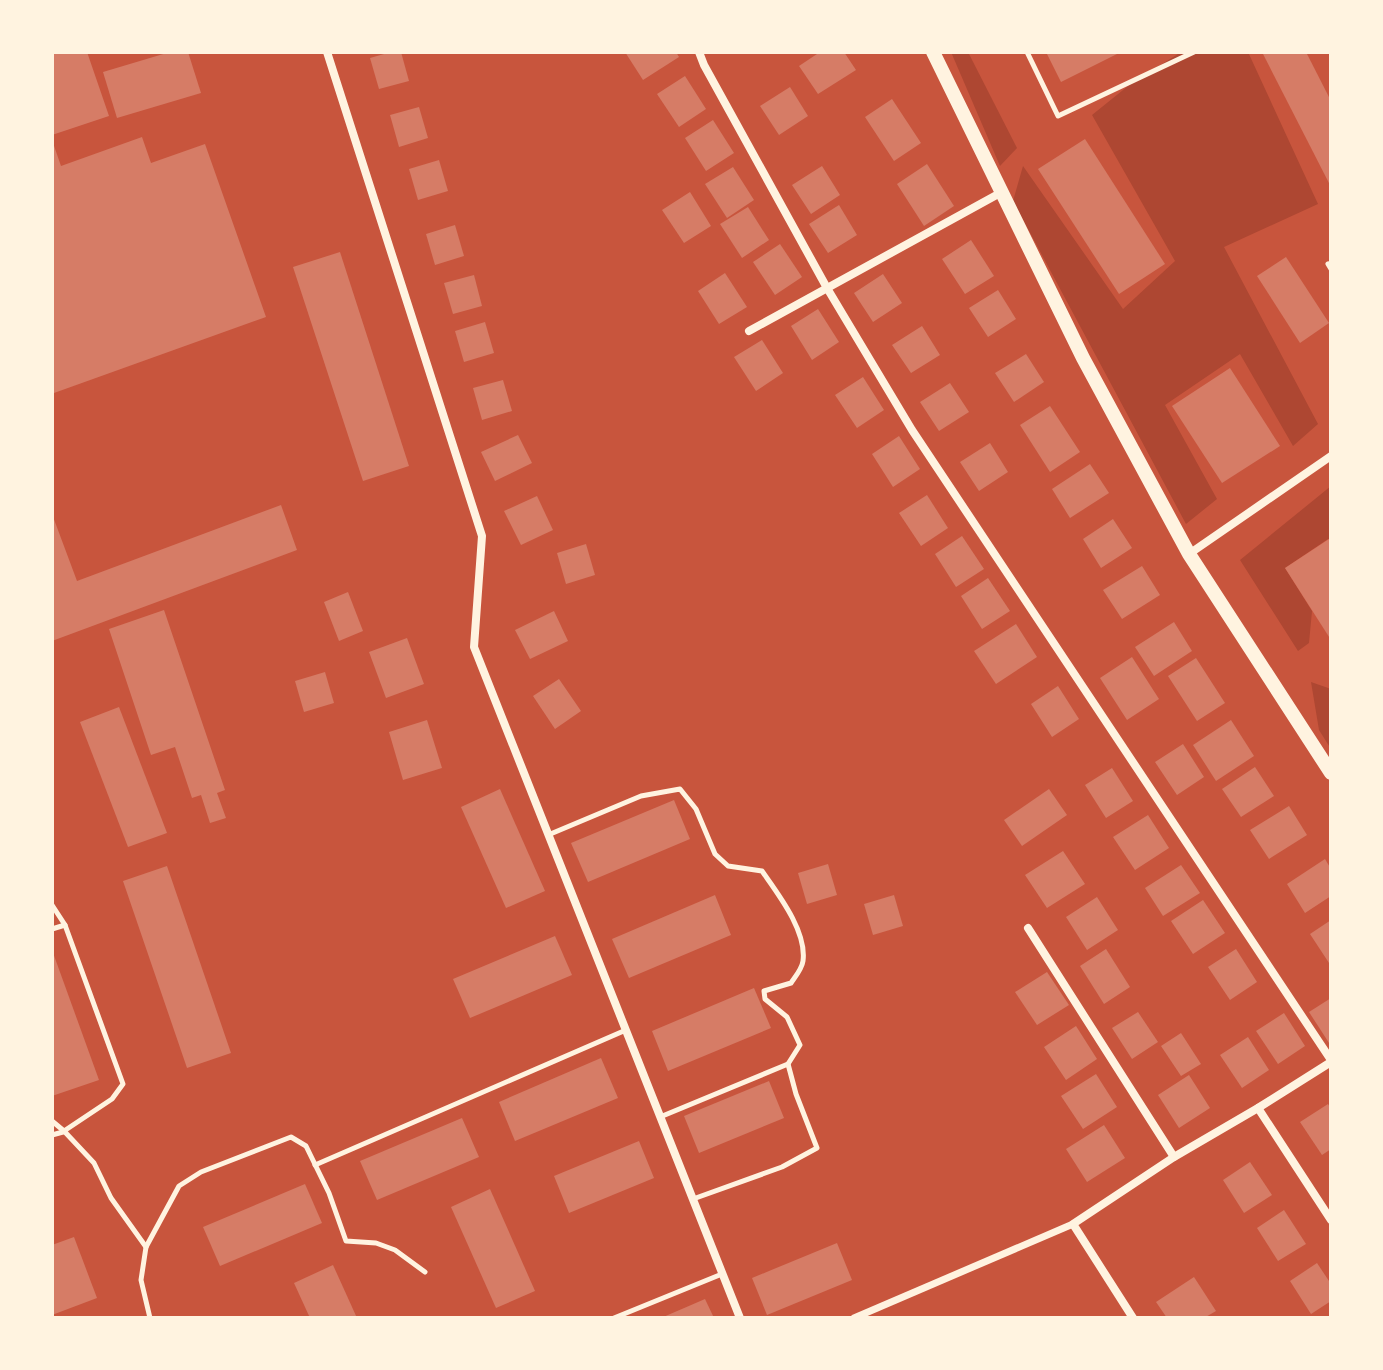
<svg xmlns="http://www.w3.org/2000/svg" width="1383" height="1370" font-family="'Roboto Serif',serif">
<rect width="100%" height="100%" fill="#c8553d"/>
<g fill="#ae4732">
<polygon points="951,52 968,52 1017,148 1000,166"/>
<polygon points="1181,52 1248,52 1318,204 1224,247 1318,424 1293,446 1240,354 1165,405 1217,499 1186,524 1013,201 1023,166 1123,309 1175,261 1092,115 1128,86"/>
<polygon points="1331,486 1331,541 1328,539 1285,568 1312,611 1309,643 1298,651 1240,560"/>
<polygon points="1311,682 1331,689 1331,749 1319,730"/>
</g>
<g fill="#d67c66">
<polygon points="52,52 87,52 109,116 52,135"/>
<polygon points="170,52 188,52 201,93 117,118 103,72"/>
<polygon points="391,52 401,52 409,81 379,89 370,58"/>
<polygon points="625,52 676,52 679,57 643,80"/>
<polygon points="820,52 844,52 856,70 818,94 799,66"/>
<polygon points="1046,52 1121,52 1061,82"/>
<polygon points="1262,52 1306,52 1331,101 1331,187"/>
<polygon points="685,76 706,109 679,127 657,94"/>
<polygon points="790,87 808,116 779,135 760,106"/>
<polygon points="892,99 921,143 894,161 865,117"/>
<polygon points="419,107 428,138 399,147 390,115"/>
<polygon points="713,120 734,153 706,171 685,138"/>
<polygon points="142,137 151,163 205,144 266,317 54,393 52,388 52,140 61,166"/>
<polygon points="1085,139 1165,264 1119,294 1038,169"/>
<polygon points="439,160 448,191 418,200 409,169"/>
<polygon points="927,164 954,206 924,226 897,184"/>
<polygon points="822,166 840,195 811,214 792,185"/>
<polygon points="733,167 754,200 727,218 705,184"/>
<polygon points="690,192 711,226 684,243 662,210"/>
<polygon points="839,205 857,235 828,253 809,224"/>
<polygon points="748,207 769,240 742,258 720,224"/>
<polygon points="455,225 464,256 435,265 426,234"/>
<polygon points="971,240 994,276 965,294 942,259"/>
<polygon points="780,244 802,277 775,295 753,262"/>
<polygon points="340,252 409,466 363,481 293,267"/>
<polygon points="1286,257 1329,323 1300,343 1257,276"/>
<polygon points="725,273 747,307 719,324 698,291"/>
<polygon points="883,274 902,303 873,322 854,293"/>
<polygon points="474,275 482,306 453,314 444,283"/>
<polygon points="998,290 1016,319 988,337 969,308"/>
<polygon points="818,309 839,342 812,360 791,326"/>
<polygon points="485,322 494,353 464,362 455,331"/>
<polygon points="922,326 940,355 911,373 892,345"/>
<polygon points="762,340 783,373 756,391 734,357"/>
<polygon points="1026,354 1044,382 1014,402 995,373"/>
<polygon points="1230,368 1280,446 1222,483 1172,406"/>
<polygon points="863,377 884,410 857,428 835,395"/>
<polygon points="503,380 512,411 482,420 473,388"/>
<polygon points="950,383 969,412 939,431 920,402"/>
<polygon points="1050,406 1080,452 1050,472 1020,425"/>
<polygon points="518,435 532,463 495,481 481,452"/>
<polygon points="899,436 920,469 893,487 872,454"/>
<polygon points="990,443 1008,472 979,491 960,462"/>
<polygon points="1090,464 1109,493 1070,518 1052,489"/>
<polygon points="927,495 948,528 921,546 899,513"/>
<polygon points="537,496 553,530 521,545 504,511"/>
<polygon points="281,505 297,550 52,641 52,514 77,581"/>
<polygon points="1113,519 1132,548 1101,568 1083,539"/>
<polygon points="962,536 984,569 956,587 935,554"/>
<polygon points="1329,539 1331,543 1331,640 1285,568"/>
<polygon points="586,544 595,575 566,584 557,553"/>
<polygon points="1142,566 1160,595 1122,619 1103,590"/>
<polygon points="988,578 1010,611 982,629 961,596"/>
<polygon points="348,592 363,631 339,641 324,602"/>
<polygon points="164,610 225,790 217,793 226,818 210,823 201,795 192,798 175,747 151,755 109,629"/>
<polygon points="554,611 568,641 530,659 515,630"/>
<polygon points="1174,622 1192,651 1154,676 1135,647"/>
<polygon points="1016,624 1037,657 996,684 974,651"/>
<polygon points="407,638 424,684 386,698 369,652"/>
<polygon points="1132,657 1159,699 1127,720 1100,678"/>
<polygon points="1196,658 1225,703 1197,721 1168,676"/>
<polygon points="325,672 334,703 304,712 295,681"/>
<polygon points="559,679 581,711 555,729 533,696"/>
<polygon points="1058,686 1079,719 1052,737 1031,704"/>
<polygon points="119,707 167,833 128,847 80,722"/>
<polygon points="427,720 442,768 403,780 389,732"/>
<polygon points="1231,720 1254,756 1216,781 1193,745"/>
<polygon points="1183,744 1204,777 1177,795 1155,762"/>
<polygon points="1255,767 1274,796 1241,817 1222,789"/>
<polygon points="1112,768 1133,801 1106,818 1085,785"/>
<polygon points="500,789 545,891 506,908 461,807"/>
<polygon points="1049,789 1067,815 1022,846 1004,820"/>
<polygon points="674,800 690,839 588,882 571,843"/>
<polygon points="1289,806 1307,835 1269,859 1250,830"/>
<polygon points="1148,815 1169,848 1135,870 1113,837"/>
<polygon points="1063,851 1085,884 1047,908 1025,875"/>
<polygon points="1325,859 1331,869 1331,896 1305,913 1287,884"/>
<polygon points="828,864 837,895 807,904 798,873"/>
<polygon points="1181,865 1200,893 1163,916 1145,888"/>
<polygon points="167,866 231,1053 187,1068 123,881"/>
<polygon points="715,895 731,935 629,978 612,939"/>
<polygon points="894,895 903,926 873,935 864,904"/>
<polygon points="1097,897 1118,930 1087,950 1066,917"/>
<polygon points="1203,900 1225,933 1193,954 1171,921"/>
<polygon points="1331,920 1331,961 1329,963 1310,934"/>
<polygon points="555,936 572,975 470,1018 453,979"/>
<polygon points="1106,949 1130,987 1104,1004 1080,966"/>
<polygon points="1236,949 1257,982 1230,1000 1208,967"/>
<polygon points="52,950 99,1080 52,1096"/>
<polygon points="1047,972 1069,1005 1037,1025 1015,992"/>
<polygon points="754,988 771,1028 668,1071 652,1031"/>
<polygon points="1331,998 1331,1046 1309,1012"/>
<polygon points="1138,1012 1158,1042 1132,1059 1112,1028"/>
<polygon points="1284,1013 1305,1046 1278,1064 1256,1031"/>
<polygon points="1076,1026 1097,1059 1066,1080 1044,1047"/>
<polygon points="1181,1033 1201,1064 1181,1076 1161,1046"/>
<polygon points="1248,1037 1269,1070 1242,1088 1220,1055"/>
<polygon points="601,1058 618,1098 515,1141 499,1102"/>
<polygon points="1096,1074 1117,1107 1083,1129 1061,1096"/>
<polygon points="1189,1075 1210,1108 1179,1128 1158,1095"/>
<polygon points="769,1081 784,1118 699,1153 684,1116"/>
<polygon points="1328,1104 1331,1109 1331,1149 1322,1155 1300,1122"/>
<polygon points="462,1118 479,1157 377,1200 360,1161"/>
<polygon points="1104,1125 1125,1158 1087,1182 1066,1149"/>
<polygon points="639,1141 654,1178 569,1213 554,1176"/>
<polygon points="1250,1162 1272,1195 1244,1213 1223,1180"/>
<polygon points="305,1184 322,1223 220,1266 203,1227"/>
<polygon points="490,1189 535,1291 496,1308 451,1207"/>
<polygon points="1284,1210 1306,1244 1278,1261 1257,1228"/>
<polygon points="74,1237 97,1298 52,1315 52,1245"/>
<polygon points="837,1243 852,1280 767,1315 752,1278"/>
<polygon points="1317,1263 1331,1284 1331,1301 1311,1314 1290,1281"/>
<polygon points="333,1265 357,1318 310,1318 294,1283"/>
<polygon points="1194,1277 1216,1311 1204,1318 1167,1318 1156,1302"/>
<polygon points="705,1299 714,1318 661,1318"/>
</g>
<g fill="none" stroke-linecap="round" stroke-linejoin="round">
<g stroke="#fff3e0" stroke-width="5">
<polyline points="1027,52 1058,116 1194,52"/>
<polyline points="1328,264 1331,269"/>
<path d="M548 835 641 796 680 789 696 809 715 854 728 866 762 871C778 894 807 931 803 961 802 969 795 977 791 983L764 991 765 999 787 1017 800 1045 788 1064"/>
<polyline points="52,905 65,925 123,1084 112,1099 64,1131 94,1163 111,1198 146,1247"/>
<polyline points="52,929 65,925"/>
<polyline points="660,1117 788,1064 796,1094 817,1148 782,1167 693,1199"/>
<polyline points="52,1121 64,1131"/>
<polyline points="52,1135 63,1132"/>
<polyline points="315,1165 626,1030"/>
<polyline points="150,1318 141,1280 146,1247 179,1186 201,1172 291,1137 306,1146 329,1193 346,1241 376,1243 395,1250 425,1272"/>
<polyline points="614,1318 722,1274"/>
</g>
<polyline stroke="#fff3e0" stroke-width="7" points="854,1318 1073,1224"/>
<g stroke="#fff3e0" stroke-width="8">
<polyline points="327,52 482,536 474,647 740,1318"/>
<polyline points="699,52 704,65 827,288 912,430 1331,1060"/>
<polyline points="749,331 1002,192"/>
<polyline points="1189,554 1331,456"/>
<polyline points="1028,928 1174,1157"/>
<polyline points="1258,1108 1331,1220"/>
<polyline points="1133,1318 1073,1224 1174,1157 1258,1108 1331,1062"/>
</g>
<polyline stroke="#fff3e0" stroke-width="14" points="933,52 1083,358 1189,554 1331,773"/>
</g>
<rect width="1383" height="1370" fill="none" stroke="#fff3e0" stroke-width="108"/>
</svg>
